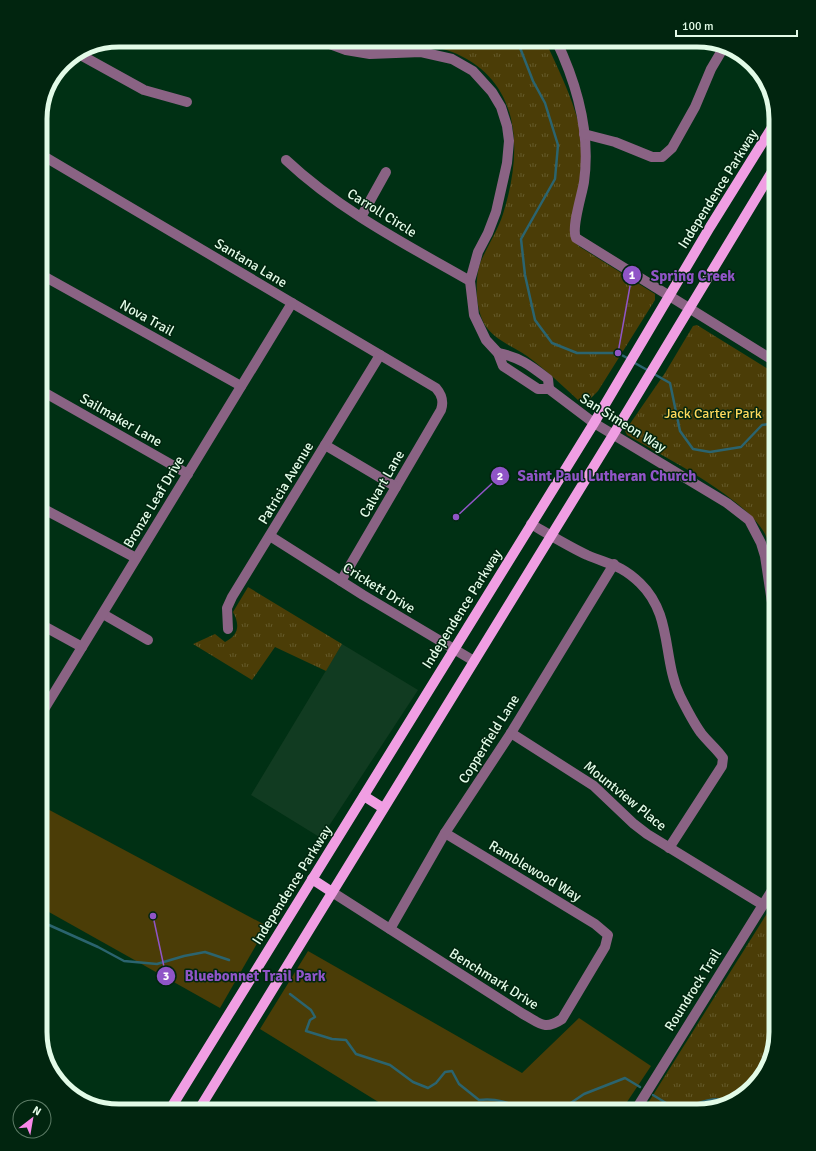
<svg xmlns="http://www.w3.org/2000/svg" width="816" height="1151" font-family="Signika,sans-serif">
<defs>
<pattern id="park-tufts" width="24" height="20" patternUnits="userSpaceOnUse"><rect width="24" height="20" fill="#4b3d07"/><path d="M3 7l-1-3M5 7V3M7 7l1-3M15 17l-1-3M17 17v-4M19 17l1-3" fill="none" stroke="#655a2b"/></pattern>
</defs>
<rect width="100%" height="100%" fill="#003014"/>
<polygon fill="#113b21" points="342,644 418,690 321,838 251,795"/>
<g fill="#4b3d07">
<polygon points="40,805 267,926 220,1008 40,907"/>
<polygon points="308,951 522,1073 579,1018 651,1066 621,1111 393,1111 260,1029"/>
</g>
<g fill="url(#park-tufts)">
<path d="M346 40H545C557 67 572 96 579 125 582 141 582 161 580 177 577 201 569 215 572 240L580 247 655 294V300L598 391 587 402 579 401C562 385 546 370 527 356 514 347 497 341 487 328 475 312 474 279 481 261 488 245 498 230 503 214 522 154 523 84 457 54 430 42 402 49 373 48 365 48 355 44 347 42Z"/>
<path d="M697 325 776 374V581C774 565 772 548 765 534 746 498 664 457 627 435L625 431 665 373 693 326Z"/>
<path d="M248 587 342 644 326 671 275 647 252 680 193 644 215 634 225 642C239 635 240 625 233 612Z"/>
<polygon points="776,899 776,1032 766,1071 737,1100 697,1111 643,1111"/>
</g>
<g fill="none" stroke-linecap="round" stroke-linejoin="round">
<g stroke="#2b646f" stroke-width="2.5">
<polyline points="517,40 533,81 545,103 558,145 555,179 521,239 525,275 535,320 552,343 577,353 618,353 629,359"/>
<polyline points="633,362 649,371"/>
<polyline points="654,374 670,383 680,431 693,449 710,452 741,447 762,425 776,423"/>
<polyline points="40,921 98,947 124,961 157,964 184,956 205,952 229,960"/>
<path d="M290 994 311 1010 315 1017 310 1020 306 1031 332 1039 346 1040 356 1054 390 1065 413 1082 428 1088 436 1083 445 1072 452 1071 459 1084 479 1100C496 1098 509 1102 524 1111"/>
<polyline points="653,1095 679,1111"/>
<polyline points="559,1111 584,1094 625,1078 640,1087"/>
<path d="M686 1111C697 1101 717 1096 731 1102"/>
</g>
<g stroke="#8a6384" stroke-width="10">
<polyline points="319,40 346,50 370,54 421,52 452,59 473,71 492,92 501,107 507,126 509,141 507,163 496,212 488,233 478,252 470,281 474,315 486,340 498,353 503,366 538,389 549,389 594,423 727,503 749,520 761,543 765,556 776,629"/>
<path d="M556 40C577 84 591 132 584 182 582 195 571 228 576 238L776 362"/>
<polyline points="77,53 144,90 187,102"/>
<polyline points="584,134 615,142 652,157 662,157 672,148 695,107 711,69 724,47"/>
<path d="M40 154 436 388C442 395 444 401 441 410L341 581"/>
<path d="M286 160C339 210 407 245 470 281"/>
<polyline points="361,217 386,172"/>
<polyline points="40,274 241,386"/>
<path d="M498 353C520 357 531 366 548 379L549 389"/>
<polyline points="40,390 188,474"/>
<polyline points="325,445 396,487"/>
<polyline points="40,507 136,558"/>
<path d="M531 524C550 535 568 546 587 555 610 565 620 564 640 583 673 615 662 658 680 696 686 708 693 722 701 733 708 742 717 749 723 758L722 766 669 848"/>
<polyline points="270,536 363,595 474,661"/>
<polyline points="103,614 148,640"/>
<polyline points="40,624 82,647"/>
<polyline points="228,629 227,608 232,597 380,355"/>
<polyline points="40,716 292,303"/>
<polyline points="511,733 594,786 634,824 647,834 763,905"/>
<path d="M332 892 523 1014C540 1023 544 1031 562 1019L605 947 608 935 595 924 445 833"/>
<polyline points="390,929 445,833 511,733 614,564"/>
<polyline points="635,1111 776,884"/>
</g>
<g stroke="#f09ee3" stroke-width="10">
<polyline points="364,796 383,808"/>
<polyline points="312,879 332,892"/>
<polyline points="169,1111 594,423 710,227 776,121"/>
<polyline points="198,1111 613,435 776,165"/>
</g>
</g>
<g text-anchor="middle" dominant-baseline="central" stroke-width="3" stroke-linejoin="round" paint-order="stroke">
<g font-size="14" fill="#e2fbe7" stroke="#01250f">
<text transform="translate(718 189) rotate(-58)">Independence Parkway</text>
<text transform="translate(382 213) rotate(32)">Carroll Circle</text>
<text transform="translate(251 263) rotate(31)">Santana Lane</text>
<text transform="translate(147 318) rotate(29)">Nova Trail</text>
<text transform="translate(121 420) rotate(30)">Sailmaker Lane</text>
<text transform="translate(623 423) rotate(32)">San Simeon Way</text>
<text transform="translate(286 483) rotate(-59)">Patricia Avenue</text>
<text transform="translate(382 484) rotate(-60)">Calvart Lane</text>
<text transform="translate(154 502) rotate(-59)">Bronze Leaf Drive</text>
<text transform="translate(379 588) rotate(32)">Crickett Drive</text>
<text transform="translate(462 609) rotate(-58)">Independence Parkway</text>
<text transform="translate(489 739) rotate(-58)">Copperfield Lane</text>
<text transform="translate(625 796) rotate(39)">Mountview Place</text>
<text transform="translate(535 871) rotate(31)">Ramblewood Way</text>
<text transform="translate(292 885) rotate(-58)">Independence Parkway</text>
<text transform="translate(494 979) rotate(32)">Benchmark Drive</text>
<text transform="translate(693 990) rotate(-58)">Roundrock Trail</text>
</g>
<g font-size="14" fill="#fed95c" stroke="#01250f">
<text x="713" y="413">Jack Carter Park</text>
</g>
</g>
<path d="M0 0H816V1151H0ZM119 47H697A72 72 0 0 1 769 119V1032A72 72 0 0 1 697 1104H119A72 72 0 0 1 47 1032V119A72 72 0 0 1 119 47Z" fill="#01250f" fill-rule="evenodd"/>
<path fill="none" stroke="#e2fbe7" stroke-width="5" d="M119 47H697A72 72 0 0 1 769 119V1032A72 72 0 0 1 697 1104H119A72 72 0 0 1 47 1032V119A72 72 0 0 1 119 47Z"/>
<path fill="none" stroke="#9055c7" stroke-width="1.5" d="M618 353L632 275M456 517L500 476M153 916L166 976"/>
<g fill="#9055c7" stroke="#01250f" stroke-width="1.5">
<circle cx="618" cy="353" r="4"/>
<circle cx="456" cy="517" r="4"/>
<circle cx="153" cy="916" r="4"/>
<circle cx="632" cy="275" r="10"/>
<circle cx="500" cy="476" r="10"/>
<circle cx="166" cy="976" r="10"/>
</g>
<g font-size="12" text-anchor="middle" font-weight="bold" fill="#fff">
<text x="632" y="279">1</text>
<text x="500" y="480">2</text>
<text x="166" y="980">3</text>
</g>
<g font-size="15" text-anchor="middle" font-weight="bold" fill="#9055c7" stroke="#01250f" stroke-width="3" stroke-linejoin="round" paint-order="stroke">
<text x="693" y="281">Spring Creek</text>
<text x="607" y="481">Saint Paul Lutheran Church</text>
<text x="255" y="981">Bluebonnet Trail Park</text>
</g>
<g transform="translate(32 1119) rotate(31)"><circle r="19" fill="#01250f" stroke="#5b7b65"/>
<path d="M0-3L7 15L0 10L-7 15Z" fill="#f988e9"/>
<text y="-6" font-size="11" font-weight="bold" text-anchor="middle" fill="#e2fbe7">N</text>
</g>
<path d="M676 30v6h121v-6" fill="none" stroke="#e2fbe7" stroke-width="2"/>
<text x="682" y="30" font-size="12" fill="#e2fbe7" stroke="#01250f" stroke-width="3" paint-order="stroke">100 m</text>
</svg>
